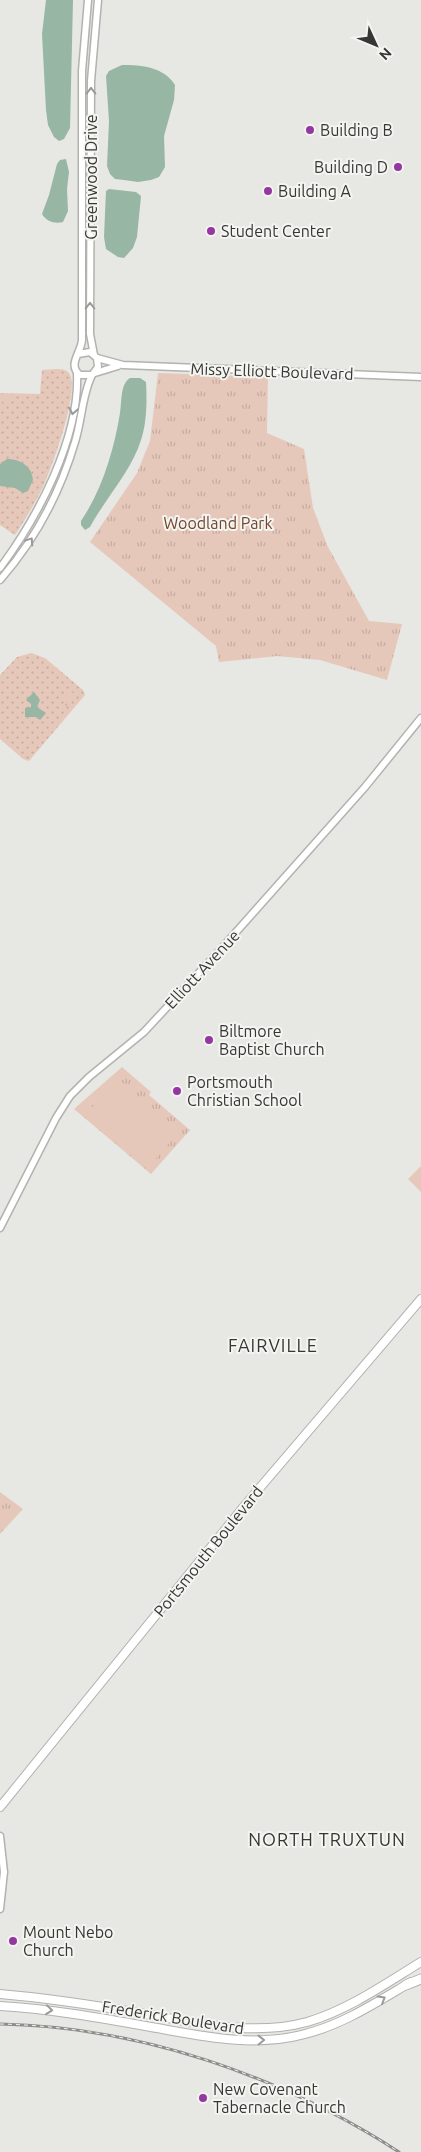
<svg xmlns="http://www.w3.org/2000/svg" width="421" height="2152" font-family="Ubuntu,sans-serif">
<defs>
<pattern id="grass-dots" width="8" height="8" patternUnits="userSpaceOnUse" patternTransform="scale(1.25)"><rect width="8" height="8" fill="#e6c8ba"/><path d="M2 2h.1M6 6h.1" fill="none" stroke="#c6aca0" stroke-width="1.8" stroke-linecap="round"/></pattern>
<pattern id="forest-firs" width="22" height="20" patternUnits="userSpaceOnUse" patternTransform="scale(1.25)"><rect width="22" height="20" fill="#e6c8ba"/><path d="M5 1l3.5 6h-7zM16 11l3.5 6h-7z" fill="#c6aca0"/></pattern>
<pattern id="park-tufts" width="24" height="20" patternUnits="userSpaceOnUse" patternTransform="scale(1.25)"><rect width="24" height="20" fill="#e6c8ba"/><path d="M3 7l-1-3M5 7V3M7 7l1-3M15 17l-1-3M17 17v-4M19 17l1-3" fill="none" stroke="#c6aca0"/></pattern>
</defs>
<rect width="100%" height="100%" fill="#e7e7e4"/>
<g fill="url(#grass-dots)">
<path d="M42 370C49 370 62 367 68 372 83 385 50 472 42 489 34 505 25 520 15 535L0 525V393L40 394Z"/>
<polygon points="31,653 45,658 83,690 85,695 29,761 23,759 0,739 0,675 17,657"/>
</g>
<polygon fill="url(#forest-firs)" points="0,395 15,395 16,398 0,403"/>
<g fill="url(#park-tufts)">
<polygon points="158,373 268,377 267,433 304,449 313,508 328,547 369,621 402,624 387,680 320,660 277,656 219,662 216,646 90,542 137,473 150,441"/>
<polygon points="65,689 73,693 74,698 70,705 65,706"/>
<polygon points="122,1067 151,1092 149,1095 190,1130 151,1174 74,1109"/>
<polygon points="421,1166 421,1192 408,1179"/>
<polygon points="0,1492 23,1509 0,1534"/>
</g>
<polygon fill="#e6c8ba" points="117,1078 179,1131 151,1164 89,1111"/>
<g fill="#97b6a4">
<polygon points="46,0 73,0 70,128 64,139 59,141 54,137 48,125 46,110 42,34"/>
<path d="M122 65C142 65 164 67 175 85L174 100 164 136 165 167 159 177 151 180 138 182 124 180 115 179 110 174 107 166 109 121 106 76 109 71Z"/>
<path d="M66 159 69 172 67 189 68 211 63 222C55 224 47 222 42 214L49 195 57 164 60 160Z"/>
<polygon points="109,189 136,192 141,196 137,237 133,248 124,258 118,257 106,249 104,237 106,191"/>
<path d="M130 378H140L146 382C147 400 147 422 141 440 132 470 105 499 90 527L85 530 81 525V521C102 490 114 450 120 413 122 402 120 384 130 378Z"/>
<path d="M7 459C20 459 32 466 33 480L28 491 23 493 15 488 0 486V464Z"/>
<polygon points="34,692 40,700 37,707 46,713 40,720 37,717 25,717 25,708 31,707 31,704 26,700"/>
</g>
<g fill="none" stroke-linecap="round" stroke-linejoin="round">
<g stroke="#b2b2af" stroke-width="9">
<g id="tertiary">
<path d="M78 354 90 352 97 358 98 367 92 375H80C67 365 81 353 82 340V71L88 0"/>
<polyline points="94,355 90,334 91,81 98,0"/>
<polyline points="97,358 123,365 421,377"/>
<polyline points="95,373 118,366"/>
<path d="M0 568C38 517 80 438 77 373"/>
<path d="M0 580C35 540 60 493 75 442 82 420 82 395 92 375"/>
<polyline points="0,1228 56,1118 70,1096 89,1077 144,1032 221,949 365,787 421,718"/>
<polyline points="0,1836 4,1872 0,1909"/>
</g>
</g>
<g stroke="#b2b2af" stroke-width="10">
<g id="primary">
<polyline points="0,1807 246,1504 421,1299"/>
<path d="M0 1994C47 1998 93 2005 139 2013 195 2022 251 2037 307 2022 348 2010 385 1984 421 1962"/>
<path d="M0 2006C51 2009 101 2018 151 2027 202 2036 254 2048 305 2034 344 2024 377 2002 411 1982"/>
</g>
</g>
<g stroke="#b2b2af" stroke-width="11">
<polyline id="motorway" points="406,1985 421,1979"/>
</g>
<use href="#tertiary" stroke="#fff" stroke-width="6"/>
<use href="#primary" stroke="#fff" stroke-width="8"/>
<use href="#motorway" stroke="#fff" stroke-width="9"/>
<g stroke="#8d8d8b" stroke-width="3">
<path id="rail" d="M0 2024C141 2027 281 2076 399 2152"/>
</g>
<use href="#rail" stroke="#f4f4f1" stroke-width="1" stroke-dasharray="4" stroke-linecap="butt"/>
</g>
<defs><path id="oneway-chevron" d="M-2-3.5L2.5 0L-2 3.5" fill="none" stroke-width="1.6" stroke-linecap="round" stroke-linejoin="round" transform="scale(1.25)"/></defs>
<g stroke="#9a9a9a">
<use href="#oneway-chevron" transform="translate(91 91) rotate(-90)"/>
<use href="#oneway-chevron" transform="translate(90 306) rotate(-90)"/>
<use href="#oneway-chevron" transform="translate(73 411) rotate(101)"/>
<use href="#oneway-chevron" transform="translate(30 541) rotate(-56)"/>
<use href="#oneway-chevron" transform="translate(382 1999) rotate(-31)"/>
<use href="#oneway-chevron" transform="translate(49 2010) rotate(6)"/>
<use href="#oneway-chevron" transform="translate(261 2040) rotate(-1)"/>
</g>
<g fill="#9437a0" stroke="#f4f4f1" stroke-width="2">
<circle cx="310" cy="130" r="5"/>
<circle cx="398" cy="167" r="5"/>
<circle cx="268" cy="191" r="5"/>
<circle cx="211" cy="231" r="5"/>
<circle cx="209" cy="1040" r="5"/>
<circle cx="177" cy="1091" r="5"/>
<circle cx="13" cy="1941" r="5"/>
<circle cx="203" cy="2098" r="5"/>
</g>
<g text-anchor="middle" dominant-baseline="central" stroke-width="4" stroke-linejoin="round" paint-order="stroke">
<g font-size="16" fill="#363634" stroke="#f4f4f1" text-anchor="start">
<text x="320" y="130">Building B</text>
<text x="388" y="167" text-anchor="end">Building D</text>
<text x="278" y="191">Building A</text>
<text x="221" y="231">Student Center</text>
<text x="219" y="1031">Biltmore<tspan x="219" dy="18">Baptist Church</tspan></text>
<text x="187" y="1082">Portsmouth<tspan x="187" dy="18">Christian School</tspan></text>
<text x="23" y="1932">Mount Nebo<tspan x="23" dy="18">Church</tspan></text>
<text x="213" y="2089">New Covenant<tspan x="213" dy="18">Tabernacle Church</tspan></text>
</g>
<g font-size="16" fill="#363634" stroke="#f4f4f1">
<text transform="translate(91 177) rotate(-90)">Greenwood Drive</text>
<text transform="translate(272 371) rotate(2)">Missy Elliott Boulevard</text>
<text transform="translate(202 969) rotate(-47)">Elliott Avenue</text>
<text transform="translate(208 1551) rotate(-51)">Portsmouth Boulevard</text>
<text transform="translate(173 2017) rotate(9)">Frederick Boulevard</text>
</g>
<g font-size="16" fill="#73452e" stroke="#f4f4f1">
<text x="218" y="523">Woodland Park</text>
</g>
<g font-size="18" letter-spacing="1" fill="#363634" stroke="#f4f4f1">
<text x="273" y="1345">FAIRVILLE</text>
<text x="327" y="1839">NORTH TRUXTUN</text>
</g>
</g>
<g transform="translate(376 45) rotate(134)" stroke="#f4f4f1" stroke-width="4" paint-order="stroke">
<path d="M0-4L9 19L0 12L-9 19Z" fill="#363634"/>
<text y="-8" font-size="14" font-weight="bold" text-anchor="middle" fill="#363634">N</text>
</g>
</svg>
